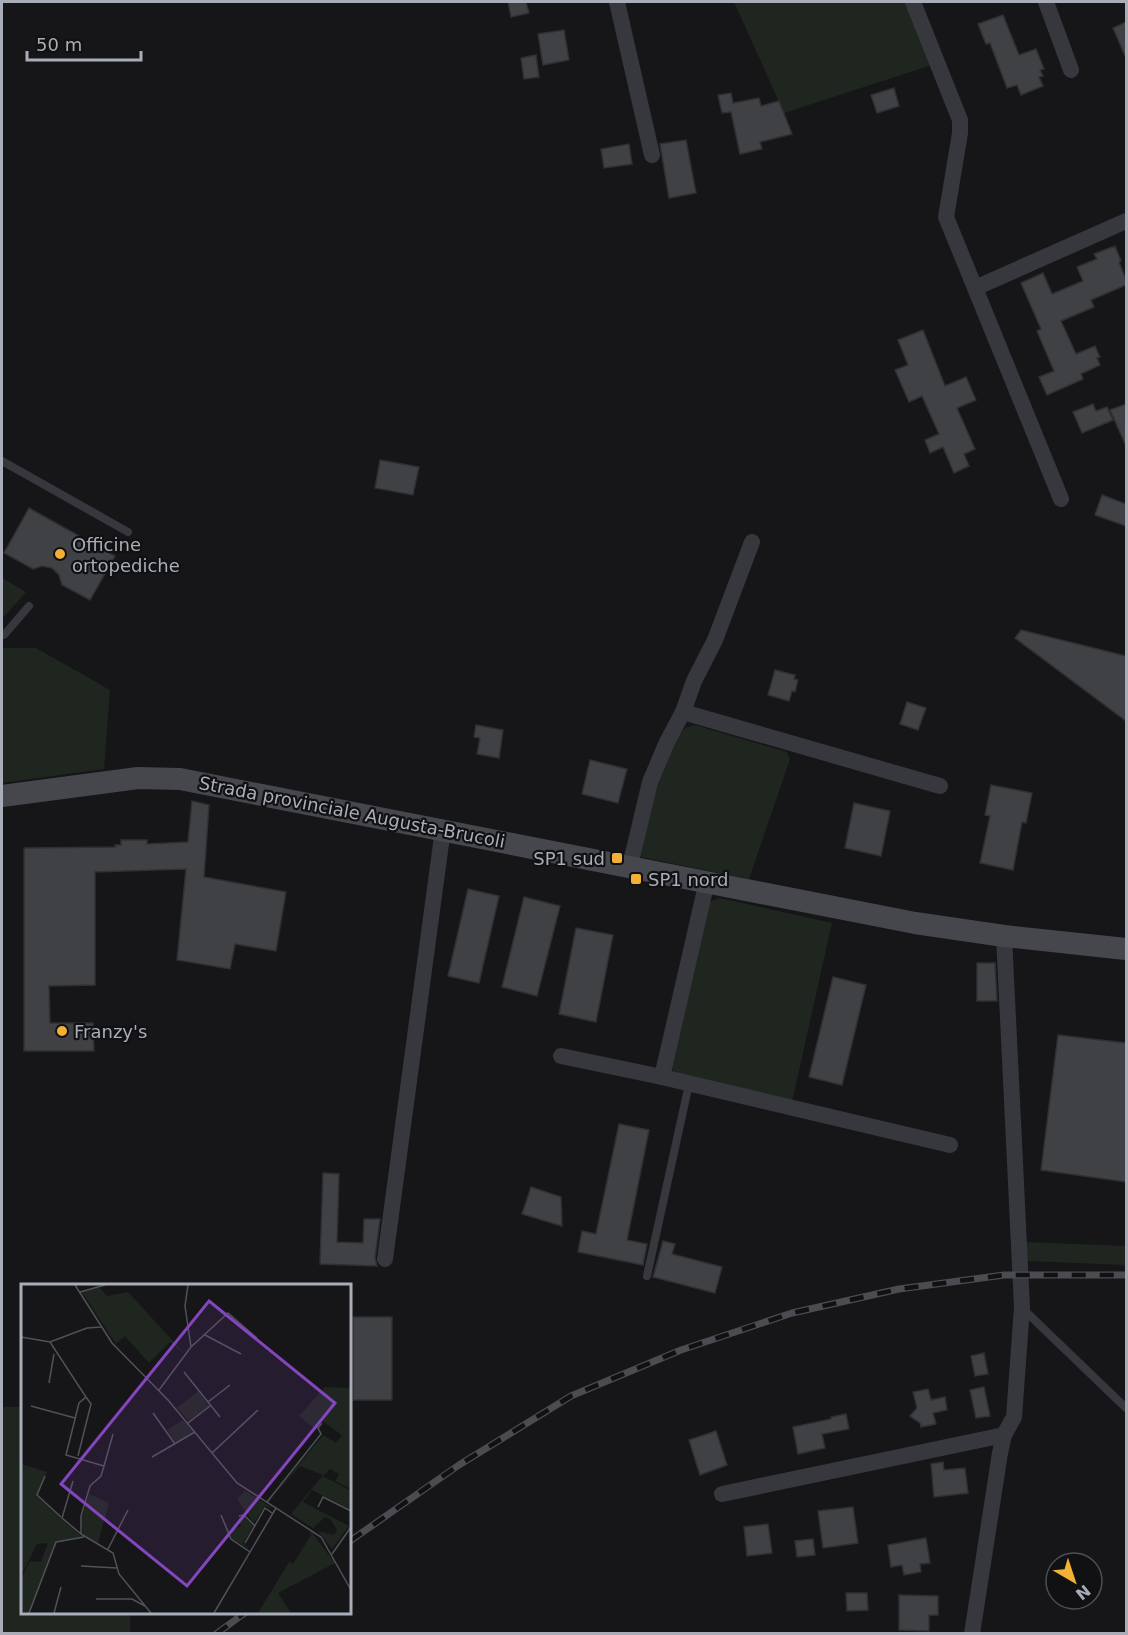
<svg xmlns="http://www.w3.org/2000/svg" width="1128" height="1635" font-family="'DejaVu Sans',sans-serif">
<rect width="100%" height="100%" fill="#161618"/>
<g fill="#1e261f">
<polygon points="734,2 907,2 932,65 784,113"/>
<polygon points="2,578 26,592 2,619"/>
<polygon points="2,648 36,648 110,690 104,769 2,783"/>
<polygon points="695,725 787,752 790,759 749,879 641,857 652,795 676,739 685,728"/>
<polygon points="720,898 832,923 792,1102 678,1076 670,1067 708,902"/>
<polygon points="1024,1242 1126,1246 1126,1265 1027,1261"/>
<polygon points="2,1407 22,1407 22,1612 130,1613 130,1633 2,1633"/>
</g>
<g fill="#404145" stroke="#303034" stroke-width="1.5">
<polygon points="508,2 526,2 529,13 511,17"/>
<polygon points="1003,15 1019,55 1036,49 1044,69 1040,70 1043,76 1039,77 1043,86 1021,95 1017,85 1007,88 990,43 986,44 978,24"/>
<polygon points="1126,22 1126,58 1113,28"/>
<polygon points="564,30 569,60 543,65 538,34"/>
<polygon points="536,55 539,77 524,79 521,58"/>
<polygon points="894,88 899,106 877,113 871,95"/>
<polygon points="731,93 733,103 759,98 761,106 779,101 792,134 760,142 762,149 740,154 731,112 722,113 718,95"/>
<polygon points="686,140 696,193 669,198 660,144"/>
<polygon points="629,144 632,164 604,168 601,149"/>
<polygon points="1115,246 1121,261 1119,262 1126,280 1126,285 1091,300 1094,307 1061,321 1076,354 1095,346 1100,357 1097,358 1100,365 1081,374 1083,379 1047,395 1039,377 1054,371 1037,331 1041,329 1021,283 1043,273 1052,294 1083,281 1077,267 1097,259 1094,254"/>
<polygon points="923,330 945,386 966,377 976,400 957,408 975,449 964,454 969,466 954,473 943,447 930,453 925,440 939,434 922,396 909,402 895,370 908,365 898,340"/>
<polygon points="1093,404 1096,411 1107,407 1113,420 1082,433 1073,412"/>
<polygon points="1126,404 1126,446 1110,410"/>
<polygon points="380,460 419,467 413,495 375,488"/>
<polygon points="1102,495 1126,504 1126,526 1095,515"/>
<polygon points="29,508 115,556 90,600 62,585 59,575 52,568 42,566 33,569 4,553"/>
<polygon points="1021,630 1126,656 1126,721 1015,638"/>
<polygon points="775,670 795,675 794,679 798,680 795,692 792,691 789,701 768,695"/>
<polygon points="907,702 926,708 918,730 900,724"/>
<polygon points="476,725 503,730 499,758 477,754 480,738 474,737"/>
<polygon points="590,760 627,769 618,803 582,794"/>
<polygon points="991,785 1032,793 1026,823 1022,822 1013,870 980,863 990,816 985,815"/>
<polygon points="192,801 209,805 204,877 286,892 276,951 235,944 230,969 177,960 186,869 95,872 95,985 49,986 50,1023 93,1023 94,1051 24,1051 24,848 115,847 115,845 121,845 121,840 147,840 147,844 188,842"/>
<polygon points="854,803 890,811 881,856 845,848"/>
<polygon points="468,889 499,896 479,983 448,976"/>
<polygon points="524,897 560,906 537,996 502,987"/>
<polygon points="576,928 613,935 596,1022 559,1014"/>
<polygon points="977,963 995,963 997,1001 977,1001"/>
<polygon points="833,977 866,985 842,1085 809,1077"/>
<polygon points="1058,1035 1126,1043 1126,1182 1041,1170"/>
<polygon points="619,1124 649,1130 627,1240 647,1244 643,1265 578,1252 582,1231 596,1234"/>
<polygon points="323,1173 339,1174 337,1242 363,1243 364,1219 380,1219 375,1258 377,1266 320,1264"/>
<polygon points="531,1187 561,1197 562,1226 522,1214"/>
<polygon points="663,1241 675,1244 672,1254 722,1267 715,1293 653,1277"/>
<rect x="353" y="1317" width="39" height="83"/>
<polygon points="984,1353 988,1374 975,1376 971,1356"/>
<polygon points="984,1387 990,1416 976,1418 970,1390"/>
<polygon points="928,1389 931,1400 945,1397 947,1410 933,1413 936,1424 921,1427 920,1423 910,1416 917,1408 913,1392"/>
<polygon points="846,1414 849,1429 822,1434 825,1448 798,1454 793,1427 831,1419 831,1417"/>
<polygon points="716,1431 727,1465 700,1475 689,1440"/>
<polygon points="943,1462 944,1470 965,1468 968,1493 934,1497 931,1464"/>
<polygon points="853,1507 858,1543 823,1548 818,1511"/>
<polygon points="768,1524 772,1553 747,1556 744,1527"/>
<polygon points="926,1538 930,1563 920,1564 921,1572 904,1575 902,1565 891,1567 888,1545"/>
<polygon points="813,1539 815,1555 797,1557 795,1541"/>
<polygon points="846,1593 867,1593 868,1610 847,1611"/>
<polygon points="899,1595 938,1596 938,1615 929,1615 929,1631 899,1630"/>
</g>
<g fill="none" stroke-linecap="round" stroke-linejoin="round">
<g stroke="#37383d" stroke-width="8">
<polyline points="2,461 128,532"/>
<polyline points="2,635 4,635 29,606"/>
<polyline points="647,1276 689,1084"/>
<polyline points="1022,1308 1126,1408"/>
</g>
<g stroke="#37383d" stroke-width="16">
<polyline points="617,2 652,155"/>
<polyline points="913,2 960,120 960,133 946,217 975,288 1126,221"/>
<polyline points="1046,2 1071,70"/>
<polyline points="975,288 1061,499"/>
<polyline points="683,712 940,786"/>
<polyline points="630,866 650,782 667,742 683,712 694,681 715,640 752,542"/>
<polyline points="561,1056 662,1077 950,1145"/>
<polyline points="662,1077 707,881"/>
<polyline points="385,1259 443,829"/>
<polyline points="722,1494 1004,1435"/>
<polyline points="972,1634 1000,1453 1004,1435 1014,1417 1022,1307 1004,936"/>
</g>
<polyline stroke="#45474d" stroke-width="22" points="2,796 138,778 180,779 915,923 1004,936 1126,949"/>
<g stroke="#4a4c52" stroke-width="7">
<g id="rail">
<polyline points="350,1541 459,1465 571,1396 681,1350 792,1313 899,1289 1004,1275 1126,1275"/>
<polyline points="216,1634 246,1612"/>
</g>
</g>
<use href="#rail" stroke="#111113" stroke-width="4.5" stroke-dasharray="14" stroke-linecap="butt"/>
</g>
<g fill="#f2b134" stroke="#111113" stroke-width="2">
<circle cx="60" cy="554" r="6"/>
<rect x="611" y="852" width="12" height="12" rx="3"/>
<rect x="630" y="873" width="12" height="12" rx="3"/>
<circle cx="62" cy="1031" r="6"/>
</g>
<g text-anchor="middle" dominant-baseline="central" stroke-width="4.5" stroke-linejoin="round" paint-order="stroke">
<g font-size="18" fill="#a8adb8" stroke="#111113" text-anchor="start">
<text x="72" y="544">Officine<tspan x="72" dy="21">ortopediche</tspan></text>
<text x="605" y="858" text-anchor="end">SP1 sud</text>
<text x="648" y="879">SP1 nord</text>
<text x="74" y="1031">Franzy's</text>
</g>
<g font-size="18" fill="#a8adb8" stroke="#111113">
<text transform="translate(352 812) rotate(11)">Strada provinciale Augusta-Brucoli</text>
</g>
</g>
<g transform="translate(21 1284)">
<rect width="330" height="330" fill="#161618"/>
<path d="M78 3 86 12 107 8 164 70 149 58 128 79 104 52 95 60 61 8ZM304 103 330 104V205L314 197 318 190 309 185 302 192 330 207V226L291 206 282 218 328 242 311 265 297 247 313 251 316 246 310 236 304 233 292 244 270 230 302 191 279 182 248 217 302 151 315 159 321 151 301 137 294 145 278 132ZM177 107 188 122 168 137 156 124ZM162 136 172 148 155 159 146 146ZM0 180 26 188 15 212 61 253 35 257 8 329H0V295L9 277 20 278 27 259 16 260 0 292ZM224 207 252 224 244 222 233 239 216 215ZM68 210 88 219 77 259 62 251 60 237ZM223 233 232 242 222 259 228 265 211 255 208 247 220 242 217 234ZM288 245 314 279 257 309 270 329H237L268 278 272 280 290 251Z" fill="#1e261f"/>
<path fill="none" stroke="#505258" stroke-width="1.5" d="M54 1 91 59 147 116 216 199 300 253 330 306M167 1 164 22 170 63M59 8 84 1M184 51 220 70M0 53 29 58 66 44 80 43M29 58 65 113 58 119 45 171 83 182 80 192 69 202 60 232V250L92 269 98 290 130 329M163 88 199 133M28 99 33 70M138 106 170 63 207 29 236 54M187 118 209 101M10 122 54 134M132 129 154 160M167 139 189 122M191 169 237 126M57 172 70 120 65 113M131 173 174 148M83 182 92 150M24 192 16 211 40 233M52 197 41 234 60 250M246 218 300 150 297 144 301 139M297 223 302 213 330 227M200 231 210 255 229 268M218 232 223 231 234 242M224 259 244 224 251 229M87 265 107 226M311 270 330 243M60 282 96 284M75 315H111L124 322M8 329 35 258 63 253M33 329 40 303M193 329 255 224"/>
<path fill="#8446be" fill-opacity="0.15" stroke="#8446be" stroke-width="3" d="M188 17 314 119 166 302 40 200Z"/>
<rect width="330" height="330" fill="none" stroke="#a8adb8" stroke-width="3"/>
</g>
<rect width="1128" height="1635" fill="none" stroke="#a8adb8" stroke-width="6"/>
<g transform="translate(1074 1581) rotate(141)"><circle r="28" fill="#111113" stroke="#4d4f55" stroke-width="1.5"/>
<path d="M0-4.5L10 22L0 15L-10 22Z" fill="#f2b134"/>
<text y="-9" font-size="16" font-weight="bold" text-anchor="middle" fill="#a8adb8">N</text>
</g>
<path d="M27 51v9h114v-9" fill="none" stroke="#a8adb8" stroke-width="3"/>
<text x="36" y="51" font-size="18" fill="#a8adb8" stroke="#111113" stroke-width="4.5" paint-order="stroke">50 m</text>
</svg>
